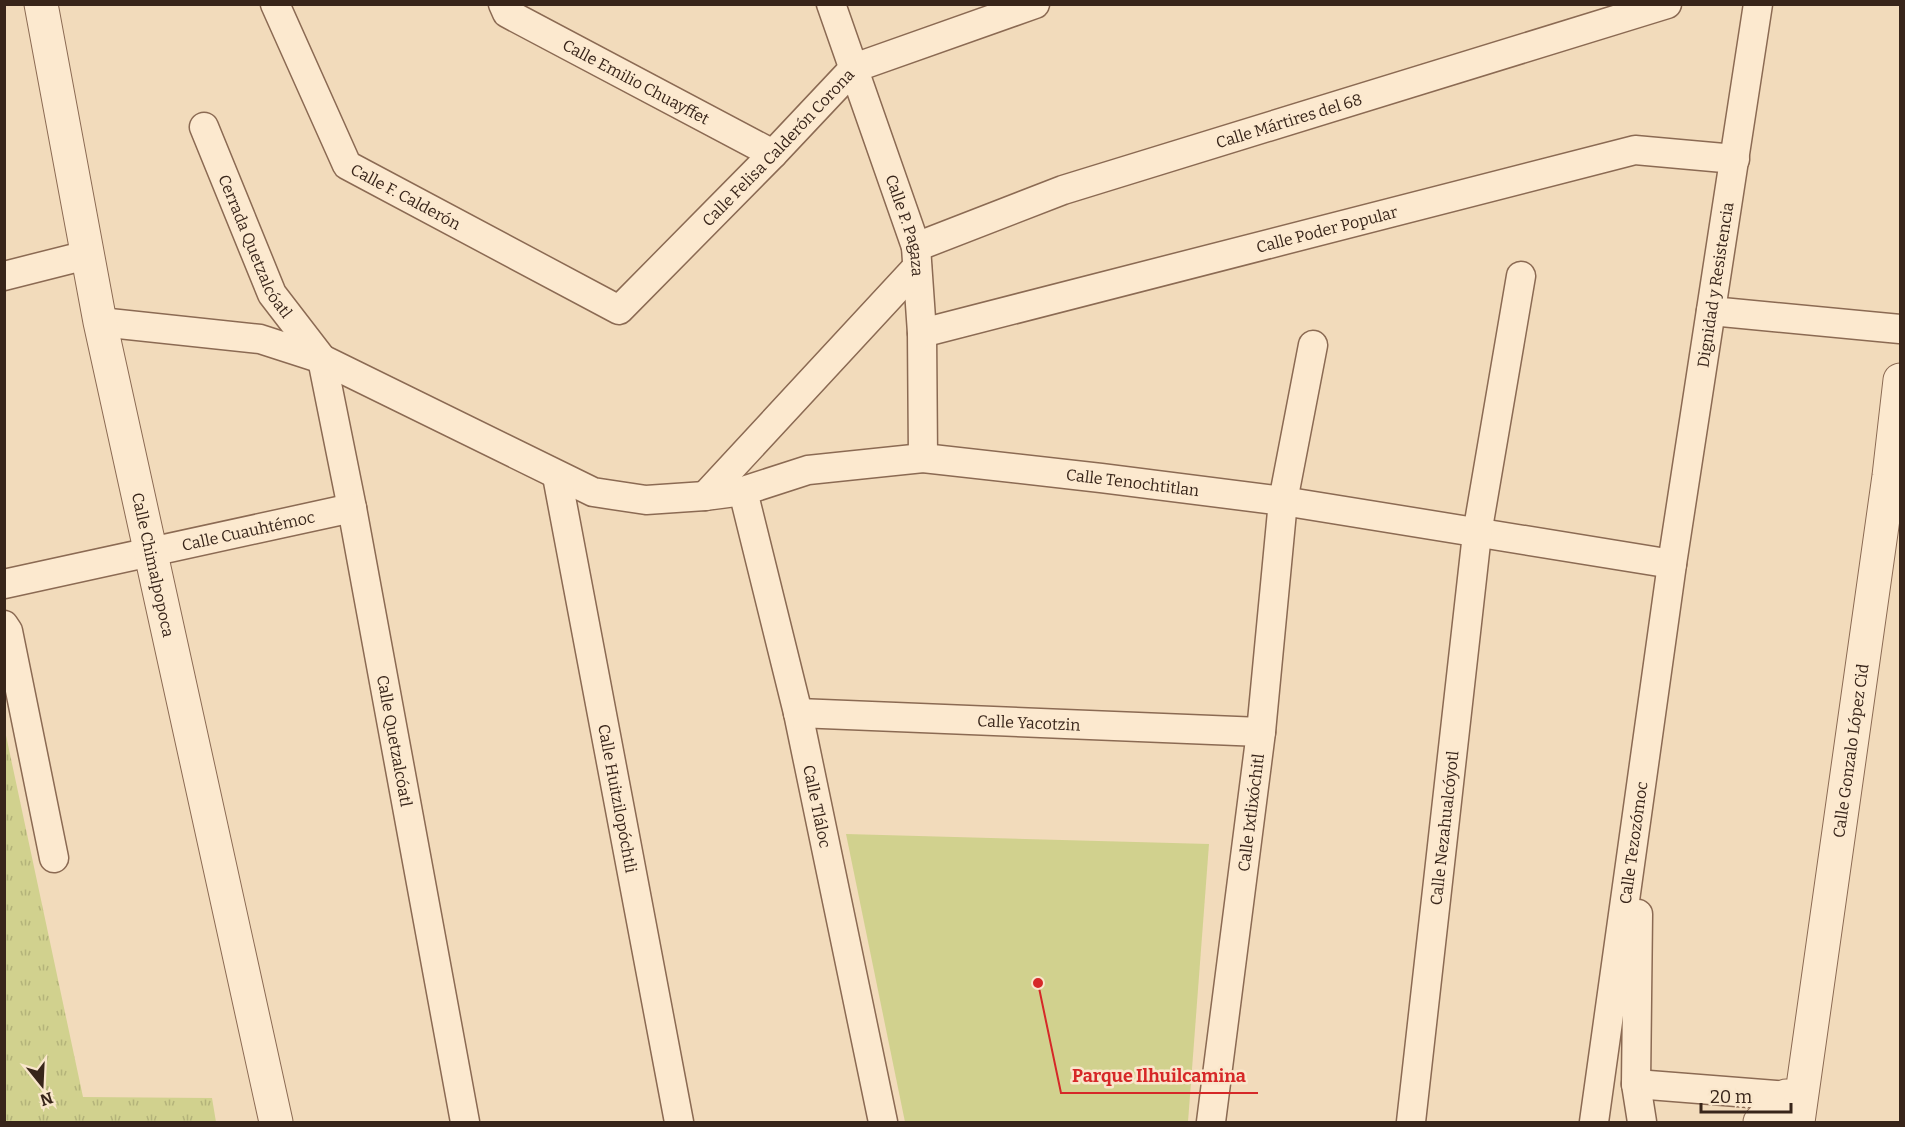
<svg xmlns="http://www.w3.org/2000/svg" width="1905" height="1127" font-family="Bitter,serif">
<defs>
<pattern id="grass-tufts" width="24" height="20" patternUnits="userSpaceOnUse" patternTransform="scale(1.5)"><rect width="24" height="20" fill="#d1d18e"/><path d="M3 7l-1-3M5 7V3M7 7l1-3M15 17l-1-3M17 17v-4M19 17l1-3" fill="none" stroke="#b4b37a"/></pattern>
</defs>
<rect width="100%" height="100%" fill="#f2dbbb"/>
<polygon fill="url(#grass-tufts)" points="4,726 83,1097 212,1098 216,1122 5,1122"/>
<polygon fill="#d1d18e" points="846,834 1209,844 1188,1122 905,1122"/>
<g fill="none" stroke-linecap="round" stroke-linejoin="round">
<g stroke="#8b6a53" stroke-width="31">
<g id="minor">
<path id="s1" d="M275 4 347 165 619 310 773 154 854 68 1035 4"/>
<path id="s2" d="M503 4 507 13 773 154"/>
<path id="s3" d="M831 4 916 247 922 333 923 458"/>
<path id="s4" d="M204 127 272 294 322 359 352 508 465 1122"/>
<path id="s5" d="M916 247 1063 190 1667 4"/>
<polyline points="4,276 87,255"/>
<polyline points="1711,311 1900,329"/>
<path id="s6" d="M100 322 260 339 322 359 593 492 646 500 705 496 743 491 808 470 923 458 1101 478 1283 501 1672 564"/>
<path id="s7" d="M922 333 1635 150 1735 159"/>
<path id="s8" d="M557 476 679 1122"/>
<path id="s9" d="M743 491 798 713 883 1122"/>
<polyline points="705,496 917,267"/>
<path id="s10" d="M4 584 352 508"/>
<polyline points="4,625 8,631 54,858"/>
<path id="s11" d="M798 713 1261 732"/>
<polyline points="1638,914 1636,1084 1642,1122"/>
<polyline points="1636,1084 1801,1097"/>
<path id="s12" d="M1211 1122 1261 732 1283 501 1313 345"/>
<path id="s13" d="M1411 1122 1477 534 1521 276"/>
<path id="s14" d="M1594 1122 1672 564 1758 4"/>
</g>
</g>
<g stroke="#8b6a53" stroke-width="35">
<g id="tertiary">
<path id="s15" d="M41 4 100 322 276 1122"/>
<polyline points="1760,1122 1786,1096"/>
<path id="s16" d="M1798 1122 1889 476 1900 380"/>
</g>
</g>
<use href="#minor" stroke="#fce9cf" stroke-width="28"/>
<use href="#tertiary" stroke="#fce9cf" stroke-width="33"/>
</g>
<g text-anchor="middle" dominant-baseline="central" stroke-width="5" stroke-linejoin="round" paint-order="stroke">
<g font-size="16" fill="#38251a" stroke="#f9e6cb">
<text stroke="none"><textPath href="#s2" startOffset="156">Calle Emilio Chuayffet</textPath></text>
<text stroke="none"><textPath href="#s5" startOffset="394">Calle Mártires del 68</textPath></text>
<text stroke="none"><textPath href="#s1" startOffset="712">Calle Felisa Calderón Corona</textPath></text>
<text stroke="none"><textPath href="#s1" startOffset="243">Calle F. Calderón</textPath></text>
<text stroke="none"><textPath href="#s3" startOffset="234">Calle P. Pagaza</textPath></text>
<text stroke="none"><textPath href="#s7" startOffset="418">Calle Poder Popular</textPath></text>
<text stroke="none"><textPath href="#s4" startOffset="130">Cerrada Quetzalcóatl</textPath></text>
<text stroke="none"><textPath href="#s14" startOffset="846">Dignidad y Resistencia</textPath></text>
<text stroke="none"><textPath href="#s6" startOffset="1074">Calle Tenochtitlan</textPath></text>
<text stroke="none"><textPath href="#s10" startOffset="250">Calle Cuauhtémoc</textPath></text>
<text stroke="none"><textPath href="#s15" startOffset="572">Calle Chimalpopoca</textPath></text>
<text stroke="none"><textPath href="#s11" startOffset="231">Calle Yacotzin</textPath></text>
<text stroke="none"><textPath href="#s4" startOffset="651">Calle Quetzalcóatl</textPath></text>
<text stroke="none"><textPath href="#s16" startOffset="375">Calle Gonzalo López Cid</textPath></text>
<text stroke="none"><textPath href="#s8" startOffset="328">Calle Huitzilopóchtli</textPath></text>
<text stroke="none"><textPath href="#s9" startOffset="324">Calle Tláloc</textPath></text>
<text stroke="none"><textPath href="#s12" startOffset="312">Calle Ixtlixóchitl</textPath></text>
<text stroke="none"><textPath href="#s13" startOffset="296">Calle Nezahualcóyotl</textPath></text>
<text stroke="none"><textPath href="#s14" startOffset="282">Calle Tezozómoc</textPath></text>
</g>
</g>
<path fill="none" stroke="#d62828" stroke-width="2" d="M1038 983L1061 1093H1258"/>
<circle fill="#d62828" stroke="#f9e6cb" stroke-width="2" cx="1038" cy="983" r="6"/>
<g font-size="18" text-anchor="middle" font-weight="bold" fill="#d62828" stroke="#f9e6cb" stroke-width="5" stroke-linejoin="round" paint-order="stroke">
<text x="1159" y="1082">Parque Ilhuilcamina</text>
</g>
<rect width="1905" height="1127" fill="none" stroke="#38251a" stroke-width="12"/>
<g transform="translate(42 1085) rotate(162)" stroke="#f9e6cb" stroke-width="4.5" paint-order="stroke">
<path d="M0-4.5L10 22L0 15L-10 22Z" fill="#38251a"/>
<text y="-9" font-size="16" font-weight="bold" text-anchor="middle" fill="#38251a">N</text>
</g>
<path d="M1701 1103v9h90v-9" fill="none" stroke="#38251a" stroke-width="3"/>
<text x="1710" y="1103" font-size="18" fill="#38251a" stroke="#f9e6cb" stroke-width="4.5" paint-order="stroke">20 m</text>
</svg>
